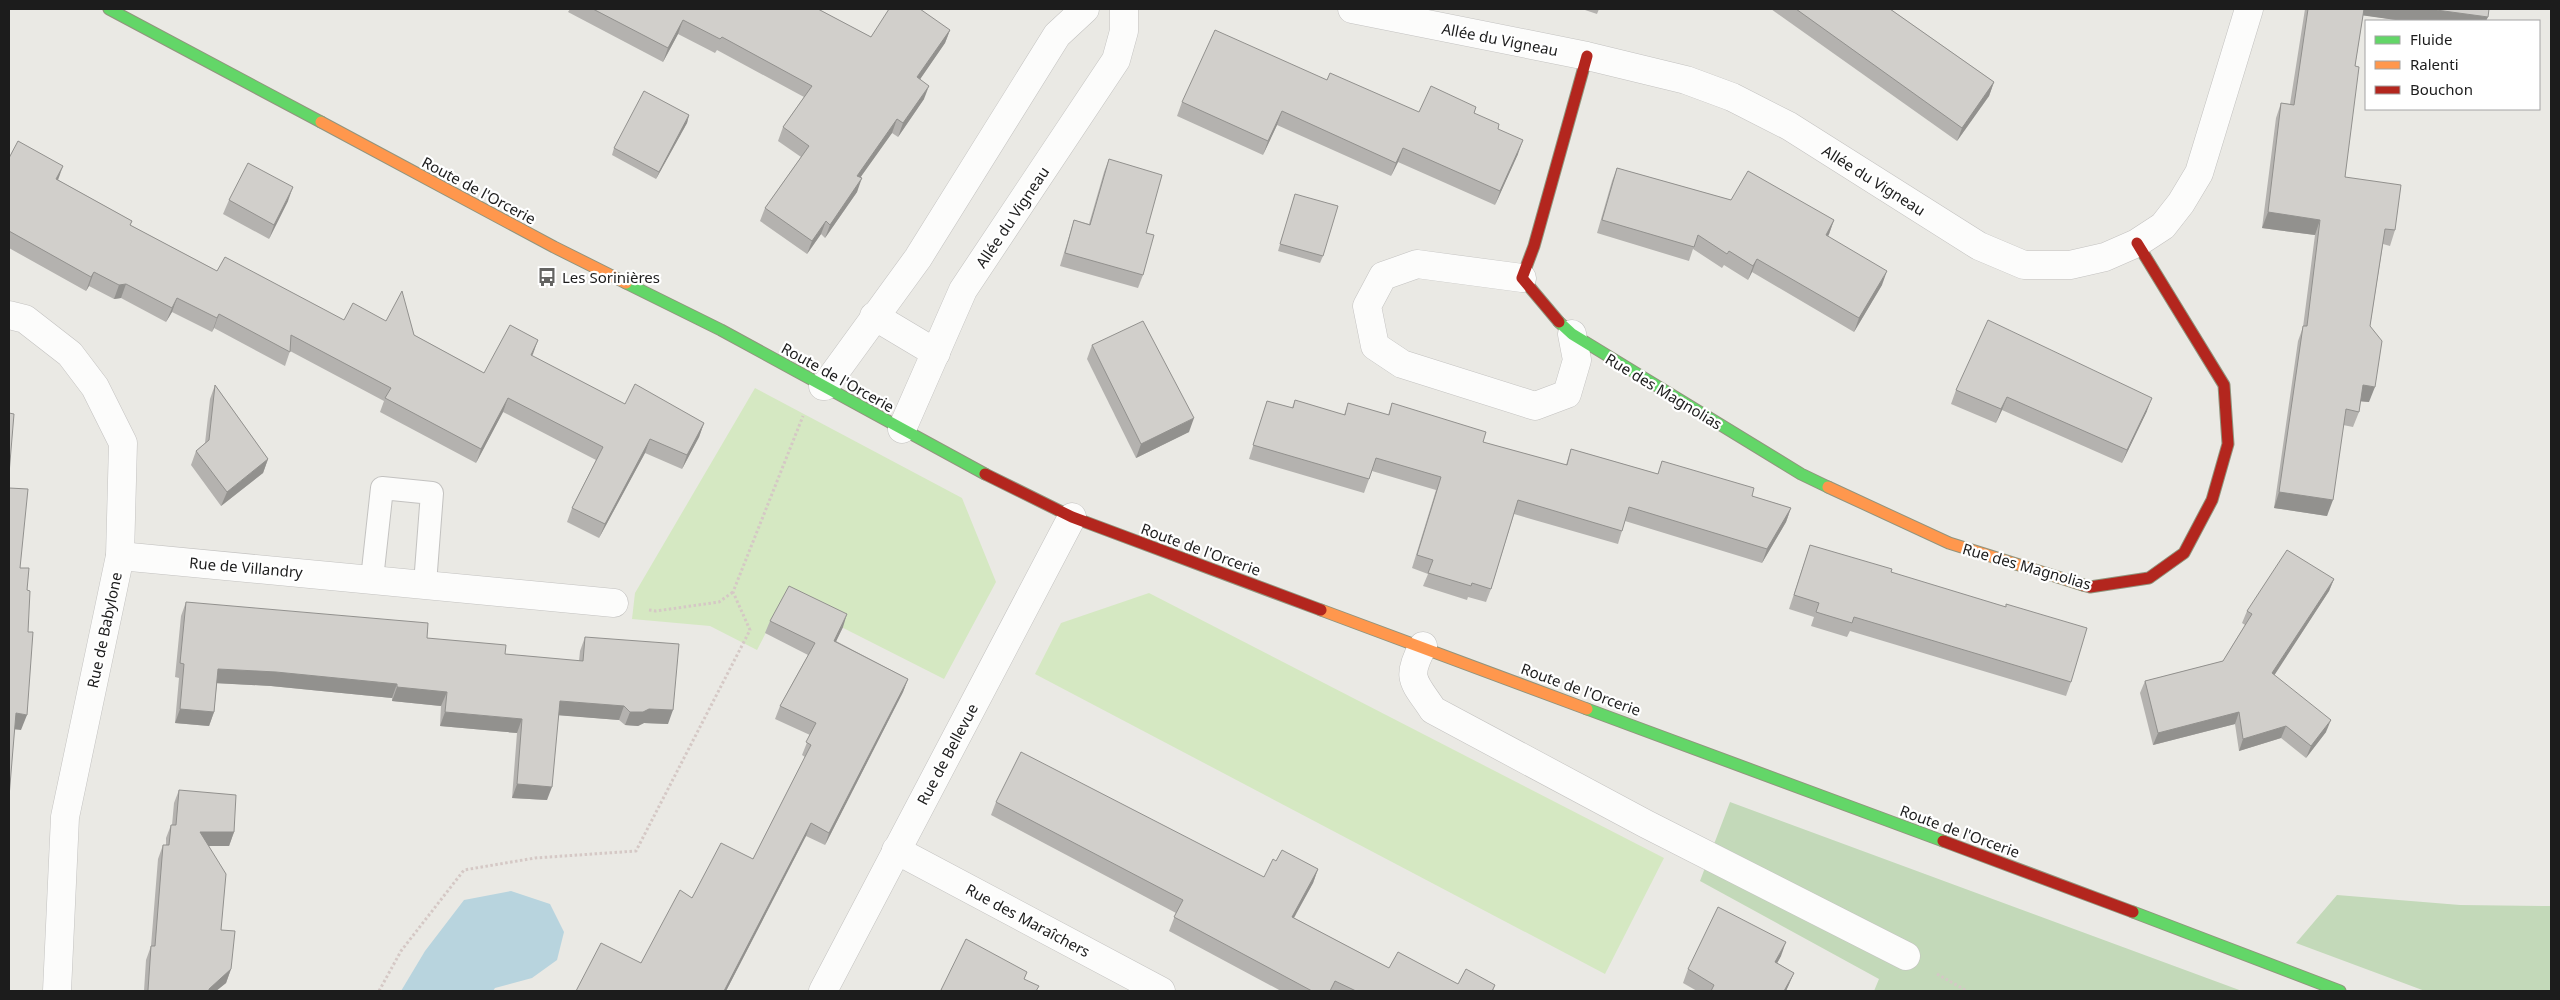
<svg xmlns="http://www.w3.org/2000/svg" width="2560" height="1000" font-family="'Noto Sans',sans-serif">
<rect width="100%" height="100%" fill="#eae9e4"/>
<g fill="#d5e8c2">
<polygon points="755,388 962,498 996,582 944,679 784,598 757,650 710,626 632,619 635,593"/>
<polygon points="1149,593 1664,858 1605,974 1035,674 1061,623"/>
</g>
<g fill="#c3d9b9">
<polygon points="1730,802 2242,991 1874,991 1879,979 1700,881"/>
<polygon points="2337,895 2460,905 2551,906 2551,991 2425,991 2296,943"/>
</g>
<polygon fill="#b8d4de" points="511,891 550,904 564,932 557,960 532,978 495,988 493,991 401,991 425,951 464,900"/>
<g fill="none" stroke-linecap="round" stroke-linejoin="round">
<g stroke="#c3c2c0" stroke-width="24">
<polyline id="lane" points="372,579 382,488 432,493 425,584"/>
</g>
<g stroke="#c3c2c0" stroke-width="29">
<g id="street">
<polyline points="1352,9 1587,56 1686,80 1732,97 1789,126 1979,246 2024,265 2070,265 2105,257 2137,243 2163,226 2181,203 2199,173 2249,9"/>
<polyline points="1522,278 1417,264 1383,276 1367,306 1375,346 1402,364 1535,406 1567,394 1577,360 1572,334"/>
<polyline points="9,315 25,319 70,354 95,387 123,443 120,556 65,817 57,991"/>
<polyline points="874,316 936,353"/>
<polyline points="823,386 825,386 918,258 1057,35 1085,9"/>
<polyline points="902,429 963,290 1116,60 1124,31 1124,9"/>
<polyline points="120,556 614,603"/>
<path d="M1423 646C1405 679 1414 681 1433 710L1646 824 1906 956"/>
<polyline points="896,850 1161,991"/>
<polyline points="823,991 1072,517"/>
</g>
</g>
<g stroke="#91947d" stroke-width="13">
<g id="fast">
<polyline points="109,9 321,122"/>
<polyline points="626,283 721,330 985,474"/>
<polyline points="1559,322 1572,334 1801,474 1828,487"/>
<polyline points="1587,709 1943,841"/>
<polyline points="2133,912 2340,991"/>
</g>
</g>
<g stroke="#91947d" stroke-width="13">
<g id="slow">
<polyline points="321,122 554,247 626,283"/>
<polyline points="1828,487 1949,543 2083,585"/>
<polyline points="1321,610 1587,709"/>
</g>
</g>
<g stroke="#91947d" stroke-width="13">
<g id="jam">
<polyline points="1559,322 1522,278 1534,246 1587,56"/>
<polyline points="985,474 1072,517 1321,610"/>
<polyline points="2083,585 2090,587 2149,578 2184,553 2212,500 2228,444 2224,385 2137,243"/>
<polyline points="1943,841 2133,912"/>
</g>
</g>
<g stroke="#d5c8c5" stroke-width="3" stroke-dasharray="2.5 2.5" stroke-linecap="butt">
<polyline points="649,610 656,611 719,602 733,592"/>
<polyline points="1937,974 1967,991"/>
<polyline points="379,991 401,951 464,870 535,858 636,851 750,630 733,592 803,416"/>
</g>
<use href="#lane" stroke="#fcfcfb" stroke-width="22"/>
<use href="#street" stroke="#fcfcfb" stroke-width="28"/>
<use href="#fast" stroke="#63d668" stroke-width="11"/>
<use href="#slow" stroke="#ff974d" stroke-width="11"/>
<use href="#jam" stroke="#b3261e" stroke-width="11"/>
</g>
<g fill="#b4b2af">
<polygon points="570,9 818,9 871,37 950,30 945,43 920,79 924,99 898,137 892,133 860,178 857,192 825,238 821,234 807,254 760,221 765,208 801,157 778,141 783,127 804,97 717,50 715,53 678,34 663,62 568,12"/>
<polygon points="1582,9 1599,9 1597,14"/>
<polygon points="1771,9 1890,9 1994,82 1989,96 1957,141"/>
<polygon points="2305,9 2489,9 2486,21 2403,21 2363,15 2355,66 2345,177 2395,230 2390,246 2383,244 2370,326 2369,402 2360,401 2359,412 2353,427 2343,425 2327,516 2274,508 2298,341 2303,327 2315,235 2262,228 2276,118 2281,103 2290,104"/>
<polygon points="1182,102 1419,112 1474,113 1498,129 1518,154 1495,205 1398,162 1391,176 1277,125 1263,155 1177,116"/>
<polygon points="689,115 687,123 656,179 612,155 614,148"/>
<polygon points="9,158 58,180 132,221 130,225 217,271 344,320 414,335 484,373 532,356 625,404 704,423 699,437 682,469 645,453 599,538 567,522 572,508 596,460 503,412 476,463 380,412 384,401 290,351 285,366 214,328 212,332 172,312 166,322 121,298 114,299 89,286 86,291 9,248"/>
<polygon points="1109,159 1146,233 1143,275 1138,288 1060,266 1070,233 1074,220 1089,224 1104,172"/>
<polygon points="1617,168 1731,200 1834,220 1828,237 1882,285 1854,332 1752,272 1748,280 1724,265 1722,268 1693,249 1689,261 1597,233 1612,181"/>
<polygon points="1295,194 1323,256 1320,263 1278,251"/>
<polygon points="229,200 288,201 269,239 223,214"/>
<polygon points="1092,345 1189,432 1136,458 1087,359"/>
<polygon points="215,385 268,459 263,473 221,506 191,465 196,451 205,443 210,399"/>
<polygon points="1956,390 2147,411 2122,463 2002,410 1996,423 1951,404"/>
<polygon points="1295,400 1344,415 1348,403 1388,415 1392,403 1483,442 1566,465 1571,449 1658,474 1662,461 1752,496 1791,508 1786,522 1762,563 1625,521 1618,544 1514,514 1491,589 1486,602 1468,597 1467,600 1423,586 1428,574 1412,568 1436,490 1372,471 1364,493 1249,459 1267,401 1292,408"/>
<polygon points="1810,545 1891,572 2071,682 2066,696 1850,631 1847,637 1811,626 1814,617 1789,609"/>
<polygon points="2334,579 2329,591 2274,675 2326,732 2306,758 2281,738 2239,751 2235,724 2153,745 2140,693 2145,681 2223,661 2245,625 2242,623 2247,611"/>
<polygon points="186,602 427,638 505,654 579,661 580,651 585,637 668,724 644,723 638,726 625,725 619,720 559,715 547,800 512,798 517,733 440,726 441,706 392,701 392,698 271,686 217,683 214,712 209,726 175,723 179,678 175,677 181,616"/>
<polygon points="770,621 843,627 836,641 908,679 903,692 825,845 806,836 726,991 576,991 641,963 692,898 753,859 805,757 802,755 810,735 775,719 780,706 808,655 765,633"/>
<polygon points="179,790 234,832 229,846 208,846 221,930 231,969 226,983 216,991 144,991 146,960 151,946 158,859 163,845 166,845 166,838 171,825 172,825 174,803"/>
<polygon points="996,802 1264,877 1276,861 1318,869 1313,883 1294,918 1389,968 1458,984 1495,985 1493,991 1281,991 1169,931 1176,913 991,815"/>
<polygon points="1781,956 1777,963 1794,973 1786,991 1697,991 1683,983 1688,969"/>
</g>
<g fill="#92918e">
<polygon points="2362,9 2429,9 2488,17 2486,21 2403,21 2360,15"/>
<polygon points="683,20 678,34 663,62 668,48"/>
<polygon points="950,30 945,43 912,91 917,77"/>
<polygon points="1994,82 1989,96 1957,141 1962,128"/>
<polygon points="929,86 924,99 898,137 903,123"/>
<polygon points="1282,111 1277,125 1263,155 1268,141"/>
<polygon points="689,115 687,123 656,179 659,172"/>
<polygon points="897,119 892,133 852,189 857,176"/>
<polygon points="1523,140 1518,154 1495,205 1500,191"/>
<polygon points="1403,148 1398,162 1391,176 1396,163"/>
<polygon points="63,166 58,180 50,193 56,179"/>
<polygon points="862,178 857,192 825,238 830,225"/>
<polygon points="293,187 288,201 269,239 274,225"/>
<polygon points="2268,212 2320,220 2315,235 2262,228"/>
<polygon points="1834,220 1829,234 1821,249 1826,235"/>
<polygon points="826,221 821,234 807,254 812,241"/>
<polygon points="1757,259 1752,272 1748,280 1753,266"/>
<polygon points="1887,271 1882,285 1854,332 1859,318"/>
<polygon points="94,272 89,286 86,291 91,277"/>
<polygon points="126,284 121,298 114,299 119,285"/>
<polygon points="177,298 172,312 166,322 172,308"/>
<polygon points="219,314 214,328 212,332 217,318"/>
<polygon points="538,340 533,354 525,369 531,355"/>
<polygon points="2363,385 2375,387 2369,402 2357,401"/>
<polygon points="2007,397 2002,410 1996,423 2001,409"/>
<polygon points="508,398 503,412 476,463 481,449"/>
<polygon points="2152,398 2147,411 2122,463 2127,450"/>
<polygon points="1194,418 1189,432 1136,458 1141,444"/>
<polygon points="704,423 699,437 682,469 687,455"/>
<polygon points="650,439 645,453 599,538 605,524"/>
<polygon points="268,459 263,473 221,506 227,492"/>
<polygon points="2279,492 2333,500 2327,516 2274,508"/>
<polygon points="1791,508 1786,522 1762,563 1767,549"/>
<polygon points="2334,579 2329,591 2268,685 2272,673"/>
<polygon points="847,614 843,627 830,654 834,641"/>
<polygon points="218,669 276,672 397,684 392,698 271,686 213,683"/>
<polygon points="908,679 903,692 825,845 829,833"/>
<polygon points="397,687 447,692 441,706 392,701"/>
<polygon points="560,701 624,706 619,720 555,715"/>
<polygon points="180,709 214,712 209,726 175,723"/>
<polygon points="649,709 673,710 668,724 644,723 638,726 625,725 630,712"/>
<polygon points="445,712 522,719 517,733 440,726"/>
<polygon points="2239,712 2235,724 2153,745 2158,733"/>
<polygon points="16,713 27,715 21,730 11,729"/>
<polygon points="2331,720 2326,732 2306,758 2311,746"/>
<polygon points="2286,726 2281,738 2239,751 2243,739"/>
<polygon points="517,784 552,787 547,800 512,798"/>
<polygon points="811,823 806,836 726,991 724,991"/>
<polygon points="200,832 234,832 229,846 195,846"/>
<polygon points="1318,869 1313,883 1287,930 1292,917"/>
<polygon points="1786,942 1781,956 1770,976 1775,962"/>
<polygon points="231,969 226,983 216,991 208,991 209,989"/>
<polygon points="1794,973 1786,991 1784,991"/>
</g>
<g fill="#d1cfcb" stroke="#92918e">
<polygon points="593,9 818,9 871,37 889,9 920,9 950,30 917,77 929,86 903,123 897,119 857,176 862,178 830,225 826,221 812,241 765,208 809,146 783,127 812,86 722,37 720,39 683,20 668,48"/>
<polygon points="1796,9 1890,9 1994,82 1962,128"/>
<polygon points="2308,9 2364,9 2355,66 2359,67 2345,177 2401,185 2395,230 2385,229 2370,326 2382,341 2375,387 2363,385 2359,412 2346,409 2333,500 2279,492 2303,326 2307,326 2320,220 2268,212 2281,103 2294,105"/>
<polygon points="2429,9 2489,9 2488,17"/>
<polygon points="1215,30 1327,80 1330,73 1419,112 1431,86 1476,107 1474,113 1499,124 1498,129 1523,140 1500,191 1403,148 1396,163 1282,111 1268,141 1182,102"/>
<polygon points="644,91 689,115 659,172 614,148"/>
<polygon points="18,141 63,166 56,179 132,221 130,225 217,271 225,257 344,320 353,303 386,321 402,291 414,335 484,373 510,325 538,340 531,355 625,404 635,384 704,423 687,455 650,439 605,524 572,508 603,447 508,398 481,449 385,398 391,388 291,335 290,352 219,314 217,318 177,298 172,308 126,284 119,285 94,272 91,277 9,231 9,158"/>
<polygon points="1109,159 1162,175 1146,233 1154,235 1143,275 1065,253 1074,220 1090,225"/>
<polygon points="248,163 293,187 274,225 229,200"/>
<polygon points="1617,168 1731,200 1748,171 1834,220 1826,235 1887,271 1859,318 1757,259 1753,266 1729,251 1727,254 1698,235 1694,247 1602,220"/>
<polygon points="1295,194 1338,206 1323,256 1280,244"/>
<polygon points="1988,320 2152,398 2127,450 2007,397 2001,409 1956,390"/>
<polygon points="1143,321 1194,418 1141,444 1092,345"/>
<polygon points="215,385 268,459 227,492 196,451 209,440"/>
<polygon points="1295,400 1345,415 1348,403 1389,415 1392,403 1486,432 1483,442 1567,465 1571,449 1658,474 1662,461 1754,488 1752,496 1791,508 1767,549 1629,507 1622,531 1518,500 1491,589 1472,583 1471,586 1428,573 1433,560 1417,555 1441,477 1376,458 1369,479 1253,445 1267,401 1293,408"/>
<polygon points="9,413 14,414 9,474"/>
<polygon points="9,488 28,489 20,568 29,568 27,590 30,591 28,632 33,632 27,715 16,713 9,797"/>
<polygon points="1810,545 1892,569 1891,572 2006,607 2006,604 2087,628 2071,682 1854,617 1852,623 1816,612 1819,603 1794,595"/>
<polygon points="2287,550 2334,579 2272,673 2331,720 2311,746 2286,726 2243,739 2239,712 2158,733 2145,681 2223,661 2252,614 2247,611"/>
<polygon points="789,586 847,614 834,641 908,679 829,833 811,823 724,991 576,991 601,943 641,963 680,890 692,898 721,843 753,859 811,745 806,742 816,723 780,706 815,643 770,621"/>
<polygon points="186,602 428,623 427,638 506,645 505,654 583,661 585,637 679,644 673,710 649,709 643,712 630,712 624,706 560,701 552,787 517,784 522,719 445,712 447,692 397,687 397,684 276,672 218,669 214,712 180,709 184,664 180,663"/>
<polygon points="1021,752 1264,877 1273,859 1276,861 1282,850 1318,869 1292,917 1389,968 1398,952 1458,984 1466,969 1495,985 1492,991 1356,991 1335,981 1330,991 1312,991 1174,917 1183,900 996,802"/>
<polygon points="179,790 236,795 234,832 200,832 226,874 221,930 235,931 231,969 209,989 209,991 149,991 148,990 151,946 155,946 163,845 169,845 171,825 176,825"/>
<polygon points="1718,907 1786,942 1775,962 1794,973 1784,991 1711,991 1714,985 1688,969"/>
<polygon points="966,939 1027,972 1024,979 1039,986 1036,991 943,991 941,990"/>
</g>
<defs>
<g id="bus-bare" transform="scale(1.5)"><path d="M-5-6H5V4H4V6H2V4H-2V6H-4V4H-5ZM-3.5-4V0h7V-4ZM-3.5 1.2v1.5H-2V1.2ZM2 1.2v1.5H3.5V1.2Z" fill="#646462" stroke="#fff" stroke-width="2.5" paint-order="stroke"/></g>
</defs>
<g fill-rule="evenodd">
<use href="#bus-bare" x="547" y="277"/>
</g>
<g text-anchor="middle" dominant-baseline="central" stroke-width="4.5" stroke-linejoin="round" paint-order="stroke">
<g font-size="15" fill="#1c1c1c" stroke="#fff">
<text transform="translate(1500 39) rotate(11)">Allée du Vigneau</text>
<text transform="translate(1874 180) rotate(32)">Allée du Vigneau</text>
<text transform="translate(479 190) rotate(28)">Route de l'Orcerie</text>
<text transform="translate(1012 217) rotate(-56)">Allée du Vigneau</text>
<text transform="translate(838 377) rotate(29)">Route de l'Orcerie</text>
<text transform="translate(1664 391) rotate(31)">Rue des Magnolias</text>
<text transform="translate(1201 549) rotate(20)">Route de l'Orcerie</text>
<text transform="translate(2027 566) rotate(16)">Rue des Magnolias</text>
<text transform="translate(246 567) rotate(5)">Rue de Villandry</text>
<text transform="translate(104 630) rotate(-78)">Rue de Babylone</text>
<text transform="translate(1581 689) rotate(20)">Route de l'Orcerie</text>
<text transform="translate(947 754) rotate(-62)">Rue de Bellevue</text>
<text transform="translate(1960 831) rotate(20)">Route de l'Orcerie</text>
<text transform="translate(1028 920) rotate(28)">Rue des Maraîchers</text>
</g>
<g font-size="15" fill="#1c1c1c" stroke="#fff" text-anchor="start">
<text x="562" y="277">Les Sorinières</text>
</g>
</g>
<rect width="2560" height="1000" fill="none" stroke="#1c1c1c" stroke-width="20"/>
<rect x="2365" y="20" width="175" height="90" fill="#ffffff" stroke="#a4a4a4"/>
<rect x="2375" y="36" width="25" height="8" fill="#63d668" stroke="#a4a4a4"/>
<text x="2410" y="45" font-size="15" fill="#1c1c1c">Fluide</text>
<rect x="2375" y="61" width="25" height="8" fill="#ff974d" stroke="#a4a4a4"/>
<text x="2410" y="70" font-size="15" fill="#1c1c1c">Ralenti</text>
<rect x="2375" y="86" width="25" height="8" fill="#b3261e" stroke="#a4a4a4"/>
<text x="2410" y="95" font-size="15" fill="#1c1c1c">Bouchon</text>
</svg>
